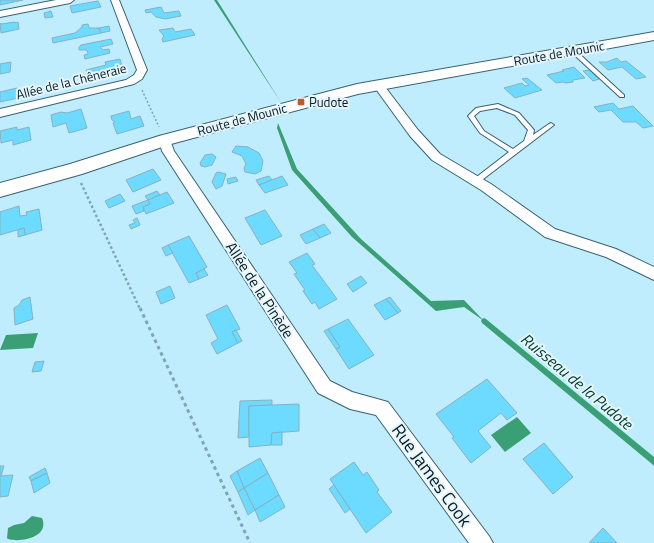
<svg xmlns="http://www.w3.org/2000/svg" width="654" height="543" font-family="'Titillium Web',sans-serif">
<rect width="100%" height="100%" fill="#c0edfe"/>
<g fill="#3b9f76">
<polygon points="214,0 217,0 282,104"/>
<polygon points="278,123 297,169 361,239 431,301 464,300 484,321 464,307 436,311 352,237 292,170 277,128"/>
<polygon points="38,333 33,348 0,350 6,335"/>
<polygon points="517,417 531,433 505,452 491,435"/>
<path d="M32 516 42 518C50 537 21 543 8 539L7 538 8 528 14 525 24 523Z"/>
</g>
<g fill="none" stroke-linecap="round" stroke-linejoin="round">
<polygon fill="#3b9f76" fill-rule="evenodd" points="484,318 486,319 654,457 654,466 652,464 482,323 481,321 482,319"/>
</g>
<g fill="#6ddaff" stroke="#86b1c1">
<polygon points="0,0 23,0 0,5"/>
<polygon points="98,1 101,7 72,13 70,6"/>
<polygon points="161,7 164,13 179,11 181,16 165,19 156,17 151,12 146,13 145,10"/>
<polygon points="51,11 53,17 45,18 44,13"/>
<polygon points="15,22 15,23 18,22 19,29 1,33 0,23 1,24"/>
<polygon points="88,24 89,28 99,28 101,33 53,43 52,38 75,33 82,27 82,25"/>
<polygon points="109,26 110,31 101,33 99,28"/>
<polygon points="173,28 175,32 191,29 195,35 163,42 162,39 164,36 159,30"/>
<polygon points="111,39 113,44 100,47 103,50 109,49 110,53 85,59 84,55 88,54 87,50 79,50 79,47 81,45"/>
<polygon points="617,58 621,62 626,61 646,77 636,79 622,67 608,70 599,62 607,62"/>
<polygon points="120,59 122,66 111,69 112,74 100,77 99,75 96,76 97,79 86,81 84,75 87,73 86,70 106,65 105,62"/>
<polygon points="11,62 10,72 0,74 0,64"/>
<polygon points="574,67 585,78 573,80 573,82 566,83 563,82 556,83 547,75 564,71 562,70"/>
<polygon points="590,70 599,79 593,81 583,71"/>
<polygon points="527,78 542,90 515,98 504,88 522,83 525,86 529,85 522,79"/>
<polygon points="17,88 18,98 0,102 0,92"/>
<polygon points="613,103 619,109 633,106 653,126 643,128 636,122 623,122 611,110 599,112 594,107"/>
<polygon points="81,109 87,128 69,133 66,123 53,127 51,115 61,112 67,113"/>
<polygon points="129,111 131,119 140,116 144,126 117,134 113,123 115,122 112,120 111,116"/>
<polygon points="17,127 17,130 29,127 31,140 13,145 13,140 1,143 0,131"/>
<polygon points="236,146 248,147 259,153 263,161 261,171 255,174 245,172 244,168 246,164 242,156 232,152"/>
<polygon points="205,155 212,154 216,157 212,165 205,167 201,166 200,163"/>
<polygon points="153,169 161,180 133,192 126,180"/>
<polygon points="218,172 226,174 222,186 216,189 212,182 216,173"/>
<polygon points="269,176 272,180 259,185 256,180"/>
<polygon points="282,176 288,185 265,193 259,185"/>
<polygon points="236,177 238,181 228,184 227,179"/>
<polygon points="157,191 160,195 148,200 145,196"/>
<polygon points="167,192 174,203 146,214 143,207 150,204 148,200"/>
<polygon points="120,194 125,201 109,208 105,201"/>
<polygon points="148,200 150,204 143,207 144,211 136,214 132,206"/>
<polygon points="19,206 20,216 27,215 26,212 39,209 42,230 25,235 24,228 0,235 0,212"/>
<polygon points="265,210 282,236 261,245 245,218"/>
<polygon points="137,218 140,225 131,229 129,225 135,223 133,220"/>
<polygon points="324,224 331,233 320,238 313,229"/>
<polygon points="24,228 25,235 18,237 18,230"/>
<polygon points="313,229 320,238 306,244 300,235"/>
<polygon points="189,236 207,267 196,273 199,279 189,283 168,245"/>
<polygon points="168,245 173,253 166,256 162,248"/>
<polygon points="307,253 315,264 312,265 337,299 319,309 315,302 312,304 303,291 305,290 294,274 297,273 289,262"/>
<polygon points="204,269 208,275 199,279 196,273"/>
<polygon points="361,276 367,283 353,292 347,284"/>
<polygon points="170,286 175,298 161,304 156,292"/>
<polygon points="30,297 33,319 15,325 14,308 19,305 22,300"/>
<polygon points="390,297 401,311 398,313 386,299"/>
<polygon points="386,299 398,313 385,320 374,305"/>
<polygon points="227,305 240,329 232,332 238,343 217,354 211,343 218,339 206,315"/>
<polygon points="348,319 374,355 349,369 336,349 340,347 328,329"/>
<polygon points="328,329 340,347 336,349 324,331"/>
<polygon points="236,330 242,341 238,343 232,332"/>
<polygon points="44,361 41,371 32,372 35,362"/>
<polygon points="487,379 517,413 507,420 501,413 478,431 491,447 471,463 452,438 454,437 436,414"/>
<polygon points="272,400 272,405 249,406 249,437 238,438 240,401"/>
<polygon points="299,404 299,431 272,433 271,445 249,447 249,406"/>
<polygon points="282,432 282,445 271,445 272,433"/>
<polygon points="544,443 573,477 553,494 523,459"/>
<polygon points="260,458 268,473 244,488 237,471"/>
<polygon points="354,462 363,475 367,472 379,490 377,492 392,512 366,533 330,479"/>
<polygon points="0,466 4,466 1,476 13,475 8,496 0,497"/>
<polygon points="45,468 47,473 31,481 29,477"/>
<polygon points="237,471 244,488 238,492 230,476"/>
<polygon points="47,473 50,483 34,493 31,481"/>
<polygon points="268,473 279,495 255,510 244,488"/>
<polygon points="334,485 350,509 345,513 329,489"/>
<polygon points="244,488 255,510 248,515 238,492"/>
<polygon points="279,495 285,507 260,522 255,510"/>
<polygon points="603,528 617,543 589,543"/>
</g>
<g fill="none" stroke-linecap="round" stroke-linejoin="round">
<g stroke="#386270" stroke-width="2">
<g id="service">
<polygon points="570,49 574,49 624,95 624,97 620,97 570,51"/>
<path d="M498 104 519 113 534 130 533 135 549 124 551 123 554 125 478 183H474L473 181 474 179 509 152 480 133 468 116 476 108ZM497 108 515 115 528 130 524 141 513 149 484 131 474 116 480 111Z"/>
</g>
</g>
<g stroke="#386270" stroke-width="2">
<g id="minor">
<polygon points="56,0 74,0 70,3 0,17 0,11"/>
<polygon points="111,0 119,0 147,70 142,79 134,84 0,117 0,109 126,80 134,75 137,70"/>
<polygon points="378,82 382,83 418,130 440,154 491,184 555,229 616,249 654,267 654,280 606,257 545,237 481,190 432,160 410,136 373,85"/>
<polygon points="165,136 169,137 174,151 330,381 352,392 388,402 489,536 493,543 469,543 376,415 350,409 318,393 162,151 159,140 161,137"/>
</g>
</g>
<g stroke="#386270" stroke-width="2">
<polygon id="secondary" points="654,32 654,40 358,94 171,144 82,174 0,197 0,183 70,164 159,136 357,84"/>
</g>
<polyline stroke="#80a4b1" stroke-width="1.5" stroke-dasharray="2 2" stroke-linecap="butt" points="142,90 159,127"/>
<polyline stroke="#80a4b1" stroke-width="2.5" stroke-dasharray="2.5 2.5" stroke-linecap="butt" points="81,183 140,309"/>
<polyline stroke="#80a4b1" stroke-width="3" stroke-dasharray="3.5 3.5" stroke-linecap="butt" points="140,308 250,543"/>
<use href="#service" fill="#fff" fill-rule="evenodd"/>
<use href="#minor" fill="#fff" fill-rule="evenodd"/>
<use href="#secondary" fill="#fff" fill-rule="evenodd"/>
</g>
<rect fill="#bf592b" stroke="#e4f5fc" stroke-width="1.5" x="297" y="98" width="8" height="8" rx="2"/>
<g text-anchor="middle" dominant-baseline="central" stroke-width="4" stroke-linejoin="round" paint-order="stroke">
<g font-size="13" fill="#091a21" stroke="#e4f5fc">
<text transform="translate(559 53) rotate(-10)">Route de Mounic</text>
<text transform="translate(71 81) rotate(-14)">Allée de la Chêneraie</text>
<text transform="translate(242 119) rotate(-15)">Route de Mounic</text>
</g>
<g font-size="13" fill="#091a21" stroke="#e4f5fc" text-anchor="start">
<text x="309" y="102">Pudote</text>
</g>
<g font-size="15" fill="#091a21" stroke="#e4f5fc">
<text transform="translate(260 290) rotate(57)">Allée de la Pinède</text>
</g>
<g font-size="16" font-style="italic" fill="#003b26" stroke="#e4f5fc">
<text transform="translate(577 381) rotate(40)">Ruisseau de la Pudote</text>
</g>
<g font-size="18" fill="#091a21" stroke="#e4f5fc">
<text transform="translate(432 475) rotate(54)">Rue James Cook</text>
</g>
</g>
</svg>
